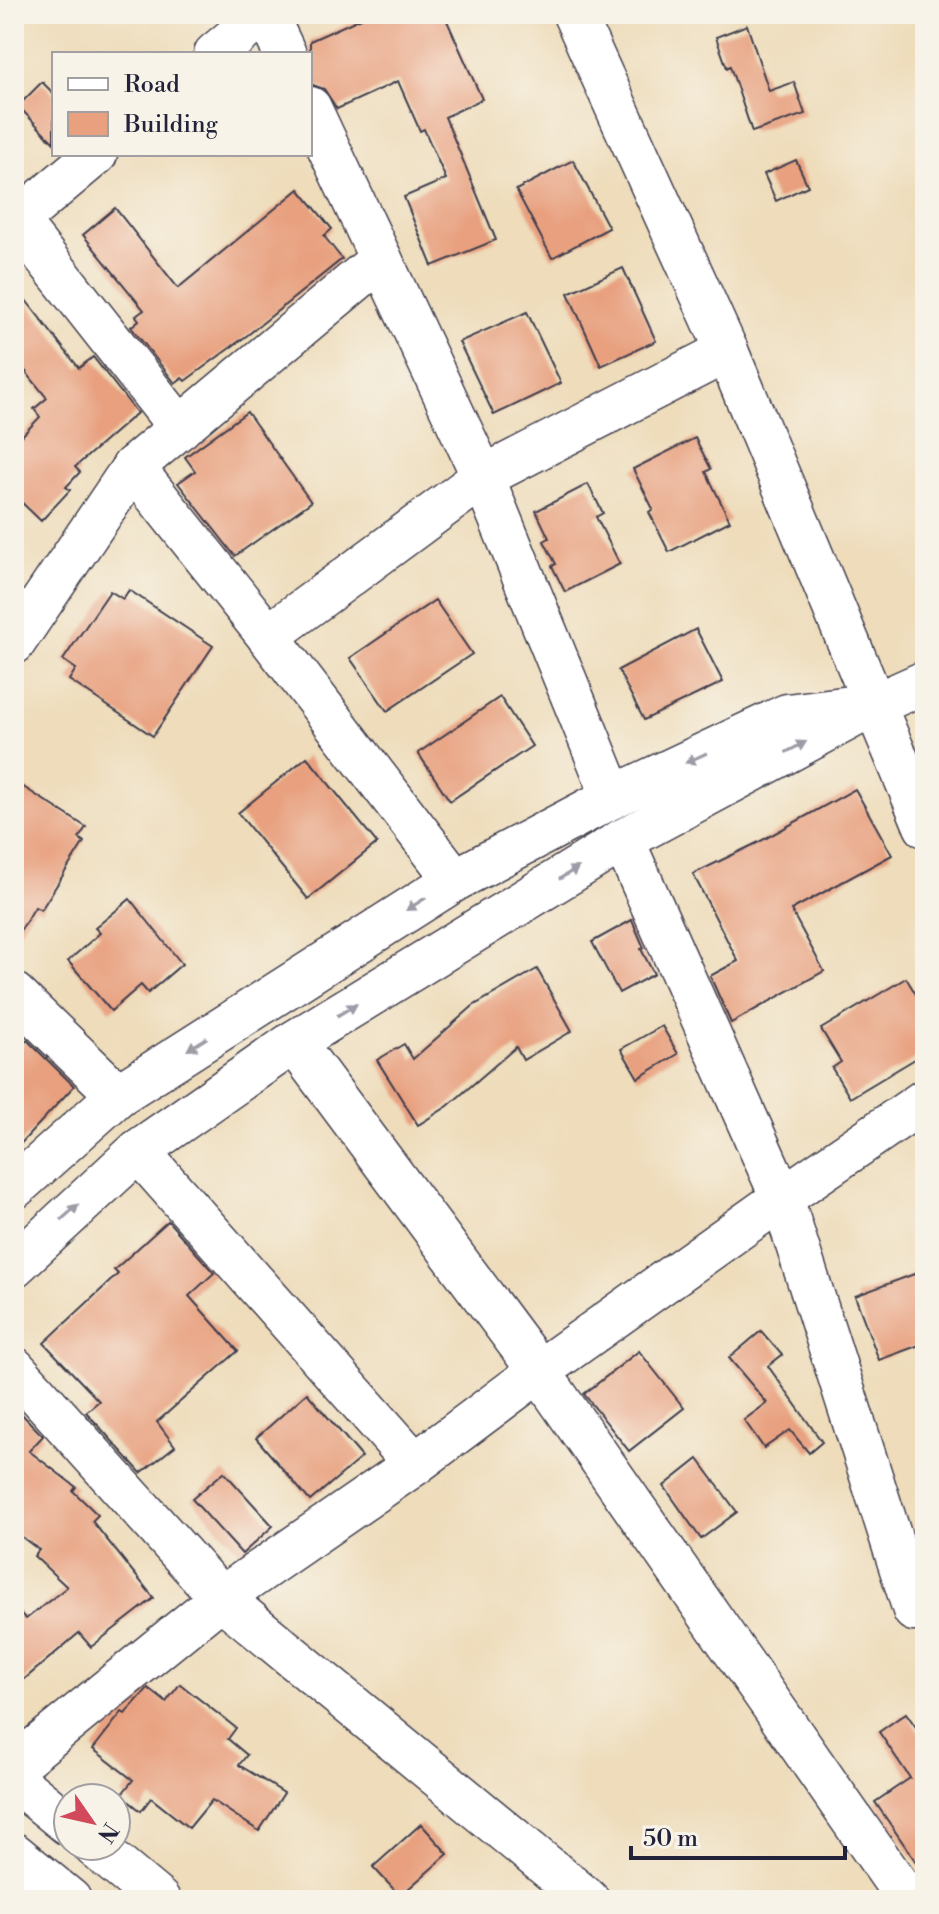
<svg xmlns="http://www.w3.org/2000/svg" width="939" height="1914" font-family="'Libre Bodoni',serif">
<rect width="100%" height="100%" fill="#f7f3e8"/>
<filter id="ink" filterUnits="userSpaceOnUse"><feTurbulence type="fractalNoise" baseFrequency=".0125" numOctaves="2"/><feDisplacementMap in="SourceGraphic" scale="16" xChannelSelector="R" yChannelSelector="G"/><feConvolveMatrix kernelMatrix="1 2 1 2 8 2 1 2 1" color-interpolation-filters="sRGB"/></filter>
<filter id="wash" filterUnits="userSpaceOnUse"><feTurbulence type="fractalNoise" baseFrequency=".006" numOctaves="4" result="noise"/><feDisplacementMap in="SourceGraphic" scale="32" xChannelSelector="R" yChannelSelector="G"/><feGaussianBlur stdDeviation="1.8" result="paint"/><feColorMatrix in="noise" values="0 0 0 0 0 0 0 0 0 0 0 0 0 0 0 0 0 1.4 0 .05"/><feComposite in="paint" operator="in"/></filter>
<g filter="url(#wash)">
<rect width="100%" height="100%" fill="#eedcba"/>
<g id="blocks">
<g fill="#e8a07f">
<polygon points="370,14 444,14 482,99 445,117 496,240 432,266 404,197 446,179 424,129 420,131 398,81 337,109 324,89 310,84 310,41"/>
<polygon points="747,25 769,91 794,82 805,114 752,132 730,66 727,68 716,37"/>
<polygon points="42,82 54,94 54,143 18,106"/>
<polygon points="573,160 609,228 552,258 516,190"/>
<polygon points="796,160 808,186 776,201 764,174"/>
<polygon points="299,189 332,229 324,236 342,259 249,334 185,381 182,378 175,383 131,327 139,320 136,316 144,310 83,235 115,208 178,288"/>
<polygon points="623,268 656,341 601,366 568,293"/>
<polygon points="14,285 79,368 93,357 137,413 75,467 80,472 66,487 70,490 41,521 14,495 14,444 40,417 34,409 47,398 14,357"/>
<polygon points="527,312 561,383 494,415 459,342"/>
<polygon points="247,412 311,502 235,556 178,483 195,471 185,457"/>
<polygon points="695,438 711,469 706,472 730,521 669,552 649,512 653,509 633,469"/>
<polygon points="588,484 603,513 596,517 620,564 565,592 552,566 556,564 544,541 549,538 536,511"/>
<polygon points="129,590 213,646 153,736 69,680 76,669 63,660 110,591 123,599"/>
<polygon points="435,600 472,654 387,711 350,658"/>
<polygon points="696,629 723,682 644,720 618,670"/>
<polygon points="500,697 532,746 450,801 418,753"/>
<polygon points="307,757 377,843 308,899 238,813"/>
<polygon points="14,781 86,827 79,838 84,842 41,910 35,907 14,941"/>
<polygon points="855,789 892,855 791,910 824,971 731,1023 710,976 738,961 693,874 759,842"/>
<polygon points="130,899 182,964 148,993 141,985 111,1011 68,961 100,933 95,928"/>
<polygon points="632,920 644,948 641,949 654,974 619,993 592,942"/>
<polygon points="537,969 572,1031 523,1060 516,1047 448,1106 418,1125 377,1060 404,1044 413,1059 473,1006"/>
<polygon points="906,978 925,1009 925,1053 850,1098 832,1068 841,1062 821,1029"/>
<polygon points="662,1026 678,1054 638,1078 621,1049"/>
<polygon points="27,1040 74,1086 14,1151 14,1054"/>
<polygon points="168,1221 214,1273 189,1296 238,1351 157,1422 175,1446 141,1473 86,1412 99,1401 44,1343 118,1274 114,1270"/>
<polygon points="925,1270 925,1343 879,1360 855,1296"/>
<polygon points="761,1331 782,1355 768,1366 822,1442 809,1453 790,1430 764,1448 744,1420 767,1403 729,1358"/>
<polygon points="639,1351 684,1408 629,1451 584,1394"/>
<polygon points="307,1393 362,1457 310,1501 256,1438"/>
<polygon points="14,1406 43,1436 29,1451 76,1487 73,1491 98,1515 92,1521 154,1598 91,1647 79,1633 14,1688 14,1607 26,1619 67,1587 34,1556 39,1550 14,1531"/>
<polygon points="698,1459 737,1512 701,1539 664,1486"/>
<polygon points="224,1472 273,1526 242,1554 192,1499"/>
<polygon points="180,1684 236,1728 228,1739 247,1755 239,1765 284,1793 259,1831 212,1800 189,1828 151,1798 141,1811 121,1795 133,1780 93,1749 122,1712 125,1714 148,1688 166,1702"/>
<polygon points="906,1713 925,1740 925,1875 875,1802 910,1778 879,1732"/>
<polygon points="421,1824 448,1854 400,1896 373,1867"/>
</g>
</g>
</g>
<g filter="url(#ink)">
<use href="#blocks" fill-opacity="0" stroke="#413e4e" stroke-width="2"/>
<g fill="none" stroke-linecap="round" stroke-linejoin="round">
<g stroke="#413e4e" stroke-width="45">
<g id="minor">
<polyline points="266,14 285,54"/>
<polyline points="574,14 727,351 925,826"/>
<polyline points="215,54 263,14"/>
<polyline points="310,108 483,477 613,797"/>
<polyline points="17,221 180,428"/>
<polyline points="14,223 96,154"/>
<polyline points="133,467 268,636 455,880"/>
<polyline points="268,636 483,477 727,351"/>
<polyline points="14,643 133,467 381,259"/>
<polyline points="623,840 782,1198 914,1610"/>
<polyline points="14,994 118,1095"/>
<polyline points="294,1042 539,1371 908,1900"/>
<polyline points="138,1151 415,1464"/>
<polyline points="14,1188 118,1095 455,880 613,797 787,715 851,707"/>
<polyline points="14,1266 138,1151 294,1042 623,840 876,704 925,682"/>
<polyline points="14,1368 221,1598 588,1900"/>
<polyline points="14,1766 221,1598 415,1464 539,1371 782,1198 925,1100"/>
<polyline points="14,1780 68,1824"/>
<polyline points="94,1846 159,1900"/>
<polyline points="14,1854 70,1900"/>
</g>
</g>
<use href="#minor" stroke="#fff" stroke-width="42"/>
</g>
<defs><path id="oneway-solid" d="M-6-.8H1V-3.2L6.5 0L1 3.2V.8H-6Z" transform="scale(2)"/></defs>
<g fill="#9c9ca7">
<use href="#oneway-solid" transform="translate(796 747) rotate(-28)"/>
<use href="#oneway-solid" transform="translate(696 758) rotate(155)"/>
<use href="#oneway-solid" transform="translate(569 873) rotate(-32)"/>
<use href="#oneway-solid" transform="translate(416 904) rotate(148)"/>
<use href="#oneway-solid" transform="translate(347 1010) rotate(-31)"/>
<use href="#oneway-solid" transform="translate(197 1044) rotate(148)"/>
<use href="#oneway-solid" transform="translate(70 1212) rotate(-42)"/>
</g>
</g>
<rect width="939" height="1914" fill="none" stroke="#f7f3e8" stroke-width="48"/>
<rect x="52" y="52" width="260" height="104" fill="#f7f3e8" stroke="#a29fa3" stroke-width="2"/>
<rect x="68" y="78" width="40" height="12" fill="#ffffff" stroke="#a29fa3" stroke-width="2"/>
<text x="124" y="92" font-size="24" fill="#22223b">Road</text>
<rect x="68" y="112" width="40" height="24" fill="#e8a07f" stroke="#a29fa3" stroke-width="2"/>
<text x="124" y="132" font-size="24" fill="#22223b">Building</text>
<g transform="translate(92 1822) rotate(124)"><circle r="38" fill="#f7f3e8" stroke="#a29fa3" stroke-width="2"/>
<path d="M0-6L14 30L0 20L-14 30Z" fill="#d1495b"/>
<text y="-12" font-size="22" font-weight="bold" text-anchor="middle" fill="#22223b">N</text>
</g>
<path d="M631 1846v12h214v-12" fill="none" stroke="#22223b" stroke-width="4"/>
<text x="643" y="1846" font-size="24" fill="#22223b" stroke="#f7f3e8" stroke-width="6" paint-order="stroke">50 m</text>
</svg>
